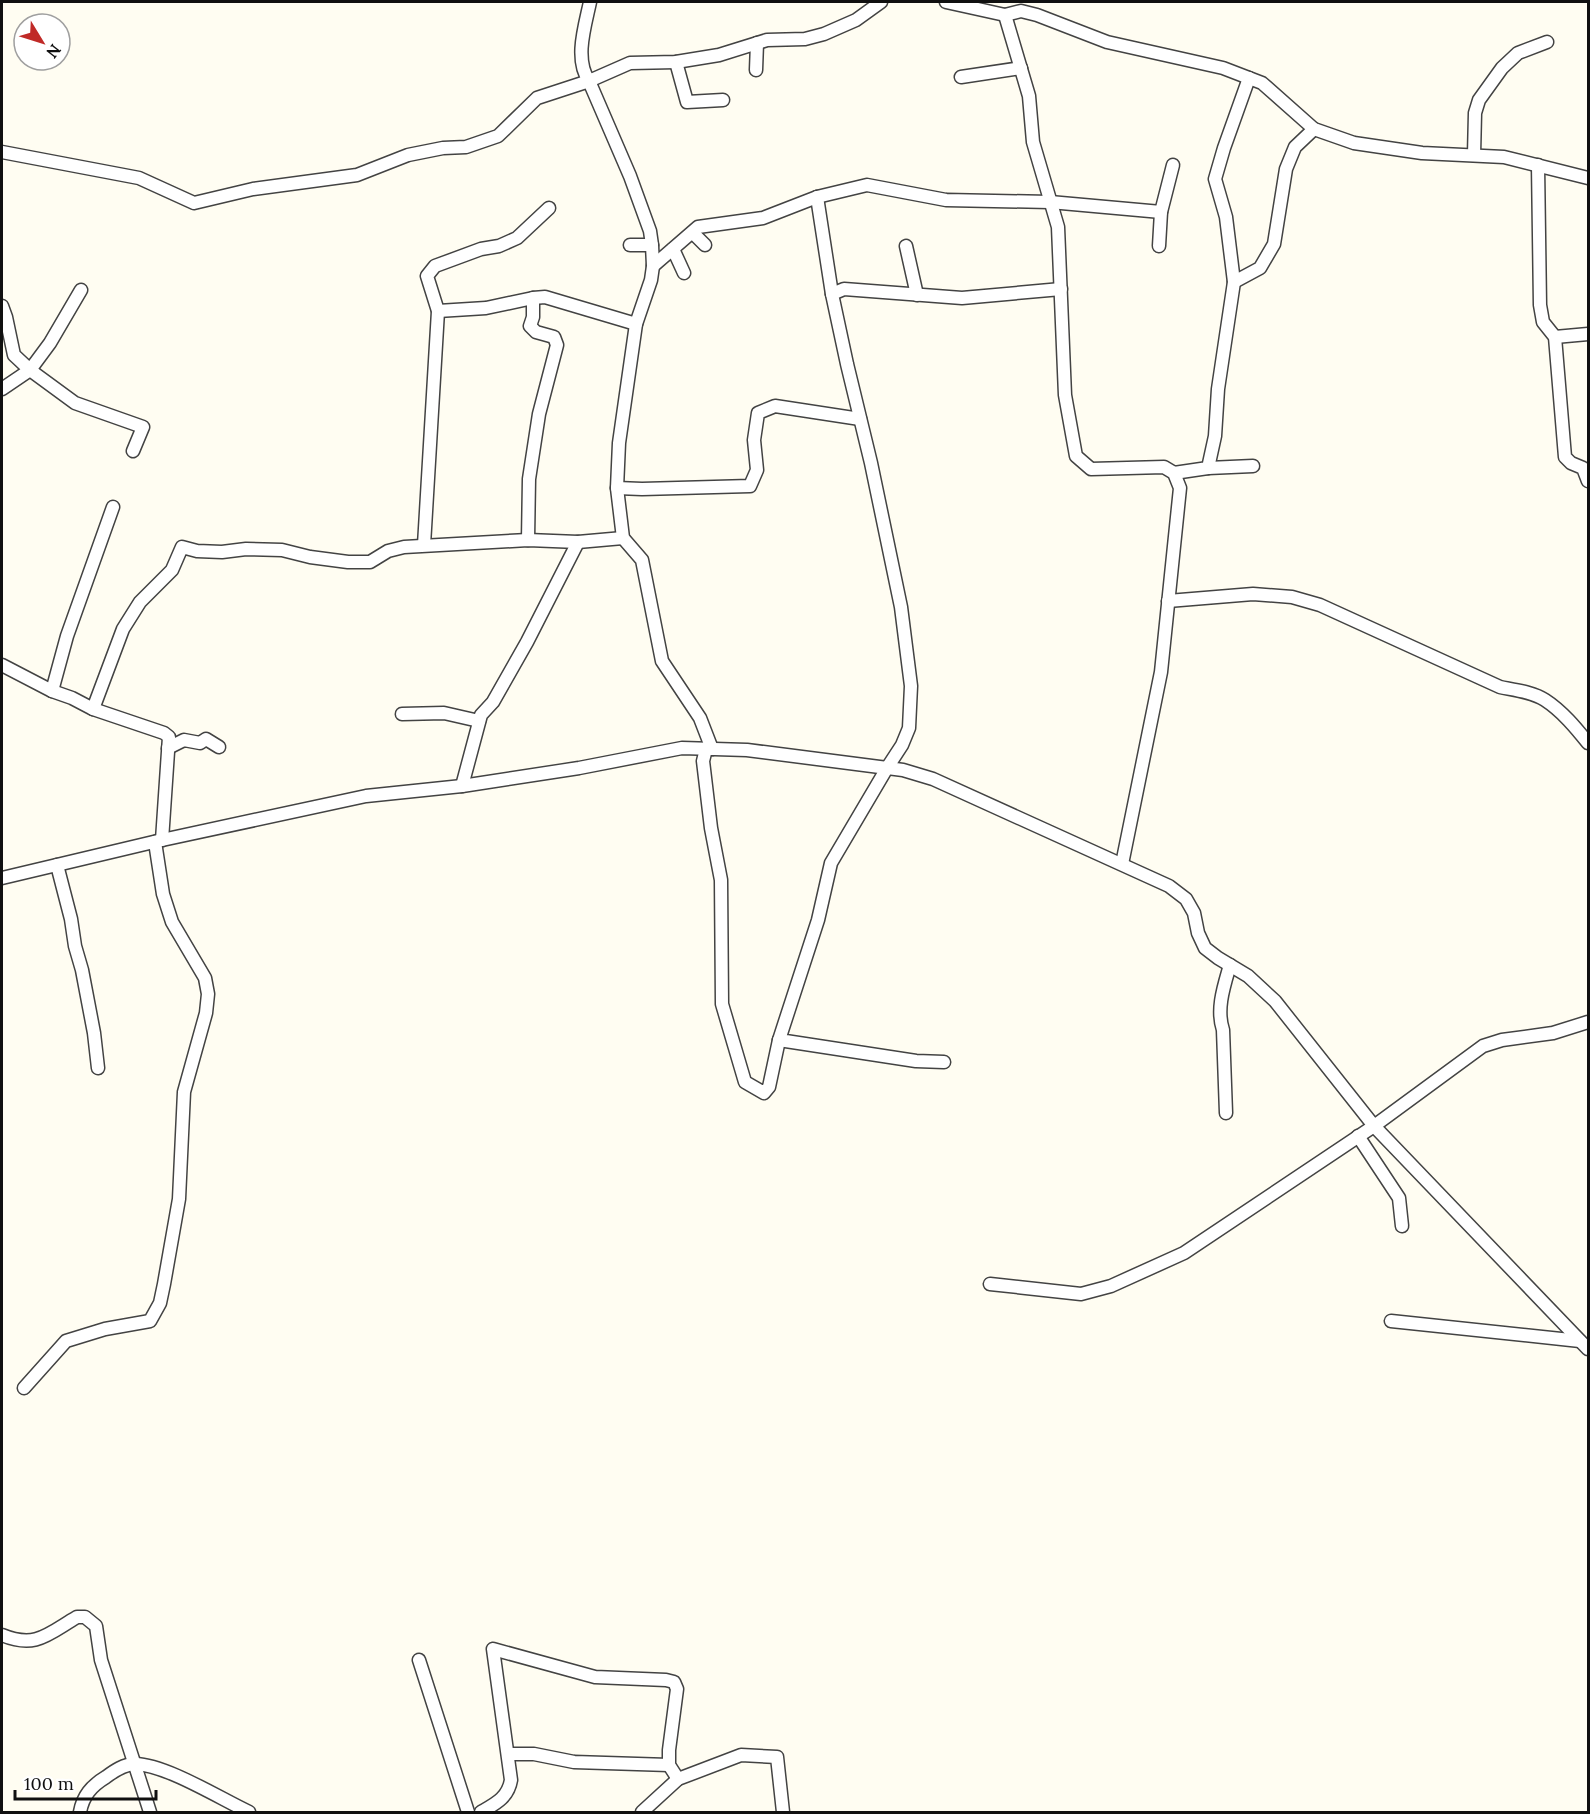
<svg xmlns="http://www.w3.org/2000/svg" width="1590" height="1814" font-family="Lora,serif">
<rect width="100%" height="100%" fill="#fffdf2"/>
<g fill="none" stroke-linecap="round" stroke-linejoin="round">
<g stroke="#434343" stroke-width="15">
<g id="minor">
<path d="M590 2C585 26 574 59 589 81L630 176 650 231 652 245 653 266 651 280 636 324 619 443 617 488 623 538 642 560 662 661 700 718 712 749"/>
<polyline points="946,2 1005,15 1021,11 1037,15 1107,42 1223,68 1262,83 1314,129 1354,143 1422,153 1504,157 1588,178"/>
<polyline points="1005,15 1029,96 1033,142 1058,227 1065,395 1076,456 1091,469 1164,467 1174,473 1180,488 1161,672 1122,864"/>
<polyline points="676,62 687,102 723,100"/>
<polyline points="756,70 757,43"/>
<polyline points="961,77 1021,68"/>
<polyline points="2,152 139,178 194,203 253,189 357,175 408,155 443,148 466,147 498,136 537,98 589,81 630,63 676,62 719,55 767,40 805,39 824,34 856,20 881,2"/>
<polyline points="1474,155 1475,113 1479,100 1502,68 1518,53 1547,42"/>
<polyline points="1538,165 1540,305 1543,322 1555,337 1565,457 1571,463 1583,468 1588,481"/>
<polyline points="817,197 832,294"/>
<polyline points="693,233 705,245"/>
<polyline points="630,245 652,245"/>
<polyline points="906,246 917,295"/>
<polyline points="1159,246 1161,212 1173,165"/>
<polyline points="673,249 684,273"/>
<polyline points="653,266 698,227 763,218 817,197 867,185 946,200 1050,202 1161,212"/>
<polyline points="1234,282 1260,268 1274,244 1286,169 1295,147 1314,129"/>
<polyline points="2,306 6,317 14,355 30,370 75,403 143,427 133,451"/>
<polyline points="438,311 486,308 533,298 545,297 636,324"/>
<polyline points="1555,337 1588,334"/>
<polyline points="2,389 30,370 50,343 81,290"/>
<polyline points="1208,468 1253,466"/>
<polyline points="1174,473 1208,468 1215,436 1218,389 1234,282 1226,217 1215,179 1224,148 1249,78"/>
<polyline points="617,488 642,489 750,486 757,470 754,440 758,413 775,406 860,419"/>
<polyline points="528,540 529,479 539,414 557,345 554,337 536,332 530,326 533,317 533,298"/>
<polyline points="424,545 438,311 427,276 435,266 481,249 499,246 517,238 549,208"/>
<path d="M1168 601 1253 594 1292 597 1320 605 1500 687C1515 690 1533 692 1545 700 1562 711 1576 728 1588 743"/>
<polyline points="2,665 52,691 72,698 93,709 164,733 169,737 162,840"/>
<polyline points="52,691 67,636 113,507"/>
<polyline points="93,709 123,629 140,602 172,570 182,547 197,551 222,552 246,549 282,550 310,557 348,562 370,562 388,551 404,547 528,540 578,542 623,538"/>
<polyline points="402,714 444,713 479,721"/>
<polyline points="168,748 184,740 200,743 206,739 219,747"/>
<polyline points="706,749 703,761 711,828 721,880 722,1004 745,1082 764,1093 769,1087 779,1040"/>
<polyline points="462,786 481,715 493,702 527,642 578,542"/>
<polyline points="57,865 71,919 75,946 82,970 94,1033 98,1068"/>
<polyline points="2,878 162,840 366,796 462,786 579,768 682,748 747,750 903,770 933,779 1169,886 1186,899 1194,913 1198,933 1205,948 1218,958 1248,976 1275,1001 1374,1126 1588,1349"/>
<polyline points="944,1062 916,1061 779,1040 818,920 831,863 887,768 902,745 909,728 911,686 901,607 871,463 847,364 832,294 844,289 962,298 1061,289"/>
<path d="M1226 1113 1223 1030C1216 1009 1224 986 1230 965"/>
<polyline points="1358,1136 1399,1198 1402,1226"/>
<polyline points="990,1284 1081,1294 1111,1286 1184,1253 1374,1126 1483,1046 1502,1040 1553,1033 1588,1022"/>
<polyline points="1391,1321 1580,1341"/>
<polyline points="24,1388 66,1341 105,1329 150,1321 160,1303 164,1284 179,1199 184,1092 206,1013 208,994 205,978 172,922 163,894 155,842"/>
<path d="M2 1635C36 1649 48 1634 77 1617H85L96 1626 101 1660 150 1812"/>
<polyline points="419,1660 468,1812"/>
<polyline points="508,1754 534,1754 574,1762 669,1765"/>
<path d="M80 1812C83 1796 91 1786 106 1777 114 1771 124 1764 135 1764 167 1765 219 1798 249 1812"/>
<path d="M481 1812C495 1804 508 1798 511 1780L493 1649 595 1677 666 1680 674 1682 677 1689 669 1750V1765L678 1779"/>
<polyline points="642,1812 678,1779 741,1755 777,1757 783,1812"/>
</g>
</g>
<use href="#minor" stroke="#fff" stroke-width="12"/>
</g>
<rect width="1590" height="1814" fill="none" stroke="#101010" stroke-width="6"/>
<g transform="translate(42 42) rotate(128)"><circle r="28" fill="#ffffff" stroke="#9f9f9f" stroke-width="1.5"/>
<path d="M0-4.5L10 22L0 15L-10 22Z" fill="#c02a27"/>
<text y="-9" font-size="16" font-weight="bold" text-anchor="middle" fill="#101010">N</text>
</g>
<path d="M15 1790v9h141v-9" fill="none" stroke="#101010" stroke-width="3"/>
<text x="24" y="1790" font-size="18" fill="#101010" stroke="#ffffff" stroke-width="4.5" paint-order="stroke">100 m</text>
</svg>
